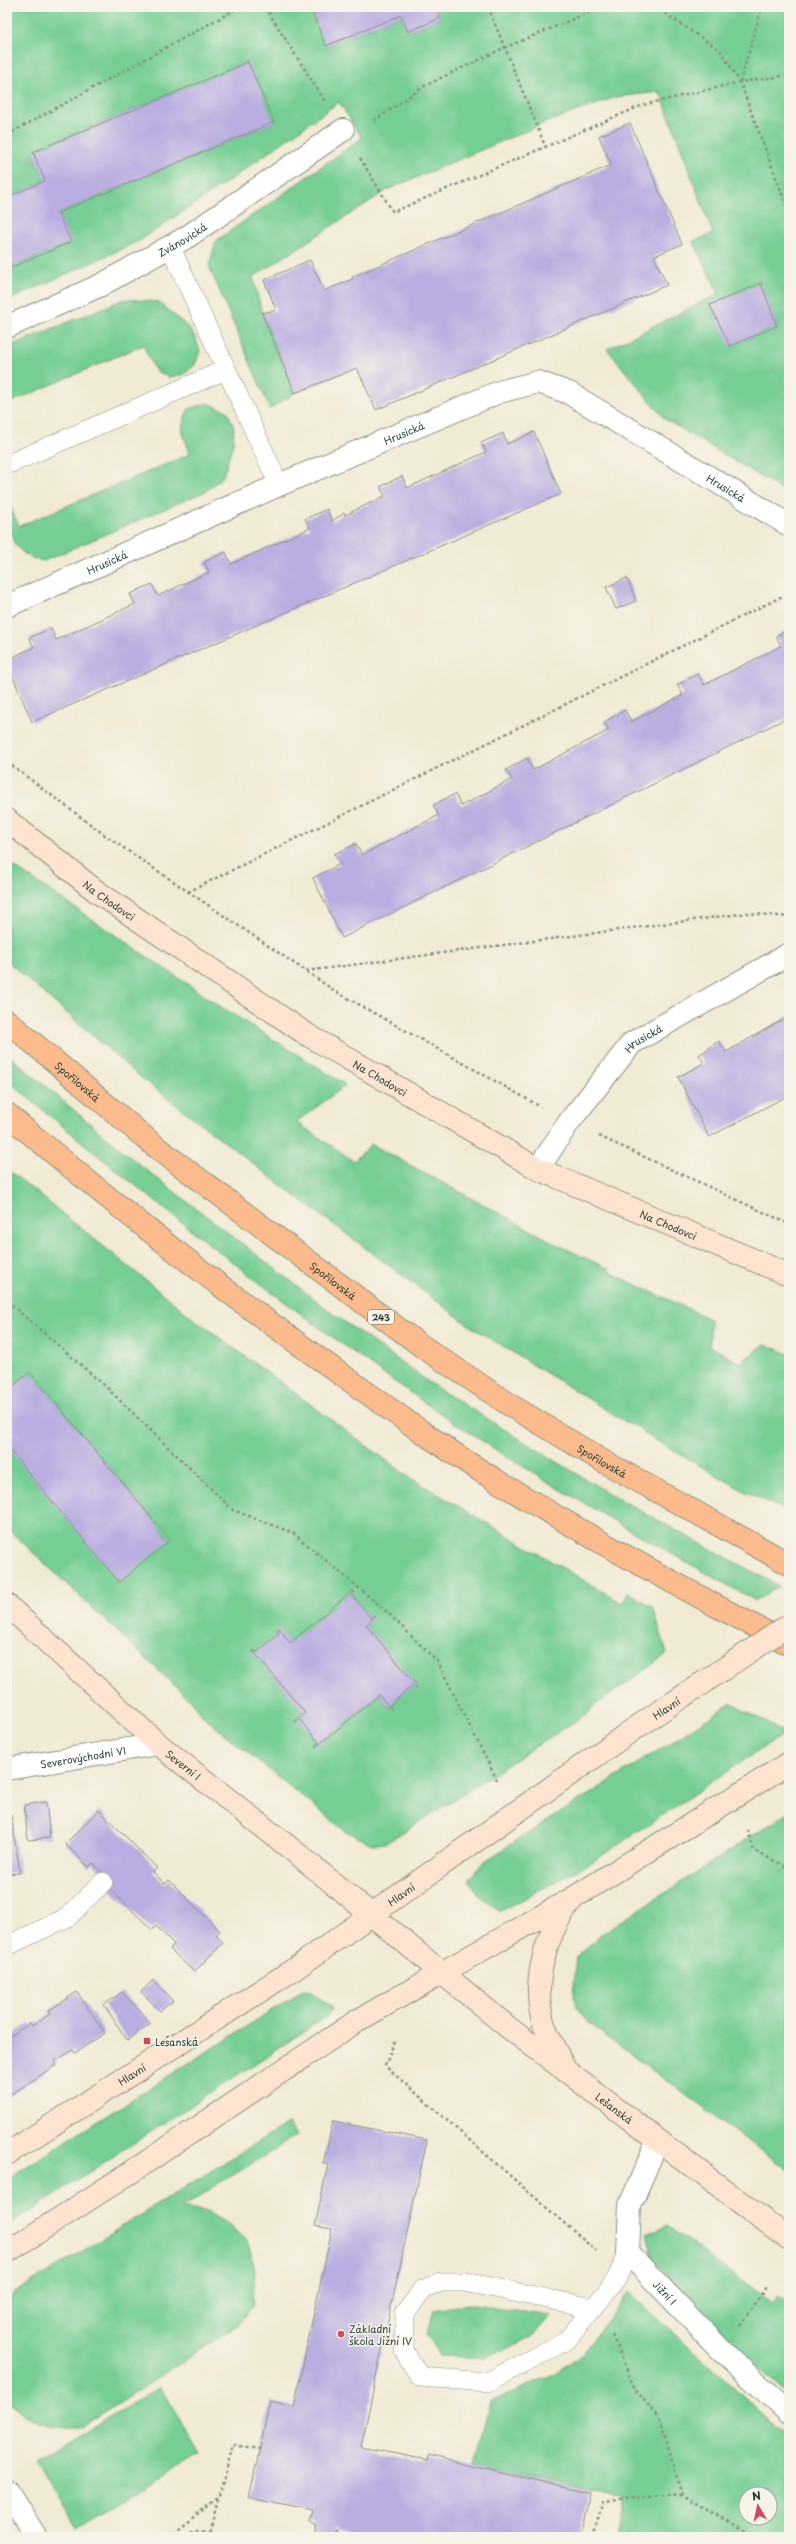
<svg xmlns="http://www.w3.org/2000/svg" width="796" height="2544" font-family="'Playpen Sans',sans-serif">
<rect width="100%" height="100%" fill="#f7f3e8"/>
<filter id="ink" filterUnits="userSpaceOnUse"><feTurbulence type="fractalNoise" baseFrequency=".025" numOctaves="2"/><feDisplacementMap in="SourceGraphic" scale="8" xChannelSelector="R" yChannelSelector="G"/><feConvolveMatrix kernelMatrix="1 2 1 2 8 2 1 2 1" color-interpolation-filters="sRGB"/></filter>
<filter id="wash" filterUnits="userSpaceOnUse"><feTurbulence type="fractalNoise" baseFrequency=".012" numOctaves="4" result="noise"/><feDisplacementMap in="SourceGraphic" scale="16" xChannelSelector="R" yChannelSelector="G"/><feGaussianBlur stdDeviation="0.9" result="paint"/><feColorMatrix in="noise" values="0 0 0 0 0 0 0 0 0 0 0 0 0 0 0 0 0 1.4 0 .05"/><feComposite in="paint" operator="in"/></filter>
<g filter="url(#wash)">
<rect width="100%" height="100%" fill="#f1ead4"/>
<g fill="#75ce94" stroke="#4a8664" fill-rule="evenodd">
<path d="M7 7H323L324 9 313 15 327 46 401 15 409 32 440 18 436 7H789V494L665 419 607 349 719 294 693 241 713 234 660 92 616 97 545 123 389 189 253 277 262 313 295 393 270 409 209 266 216 241 362 138 339 102 230 180 139 241 7 301V269L71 242 58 213 274 122 247 62 33 152 45 181 7 197ZM761 283 777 326 730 346 710 305Z"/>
<polygon points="125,299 159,302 189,328 196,339 200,351 195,365 183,375 168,377 155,370 143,345 7,404 7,347"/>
<path d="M207 403 227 411 234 427 233 444 223 477 206 491 44 561C9 555 7 529 7 499L19 526 190 454C184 434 177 429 189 409Z"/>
<polygon points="7,862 220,1006 343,1083 345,1086 296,1122 354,1161 371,1144 560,1246 609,1269 611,1273 710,1319 710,1346 740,1363 765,1344 789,1354 789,1512 744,1491 645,1434 639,1427 629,1424 470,1326 286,1189 139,1076 7,961"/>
<path d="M7 1054 136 1162 335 1315 437 1388 613 1496 779 1586 756 1601C644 1538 531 1476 425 1403 280 1303 142 1193 7 1080Z"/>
<path d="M7 1169 189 1315 409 1477 622 1603 628 1592 653 1607 667 1654 590 1709 591 1711 386 1843 372 1844 345 1831 206 1719 189 1699 7 1528V1447L170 1540 30 1372 12 1387 7 1380ZM353 1590 355 1592 351 1595 371 1618 375 1617 366 1625 417 1687 416 1689 413 1685 390 1705 391 1709 379 1695 316 1747 319 1743 300 1720 295 1721 305 1713 253 1650 257 1652 279 1633 277 1630 279 1629 290 1643Z"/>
<polygon points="732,1703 785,1733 592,1862 501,1911 481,1898 469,1880 485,1861"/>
<polygon points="789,1812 789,2171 588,2023 576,2006 573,1986 576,1957 600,1935"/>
<polygon points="308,1990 333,2008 326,2017 7,2226 7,2179 302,1991"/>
<path d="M288 2123 297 2136 181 2207 208 2212 232 2226 248 2243 255 2269 253 2304 237 2326 80 2427C48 2428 33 2423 9 2402L7 2399V2298Z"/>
<polygon points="667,2226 773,2303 778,2296 789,2303 789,2396 739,2350 654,2262 647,2233"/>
<path d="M629 2292 789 2439V2537H616L623 2494 591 2491 474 2467 490 2402 552 2375 582 2354ZM746 2494H770V2518H746Z"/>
<polygon points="468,2304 551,2316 532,2336 485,2358 441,2356 427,2335 433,2310"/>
<polygon points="160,2387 200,2455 77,2528 36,2460"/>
</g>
<g id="blocks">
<g fill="#baade1">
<polygon points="323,7 436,7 440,18 408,32 401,15 326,46 313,15 324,9"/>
<polygon points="248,62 274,122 58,213 71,242 7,269 7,197 45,181 33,152"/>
<polygon points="630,123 682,244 654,256 667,285 376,410 357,368 295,393 262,313 276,310 264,280 310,260 324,291 353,279 352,277 611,165 599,136"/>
<polygon points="761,283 777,326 730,346 710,305"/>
<polygon points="534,432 561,494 32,722 7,663 7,660 34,647 29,638 51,628 56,640 135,604 130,594 152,584 158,596 209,572 204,562 226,552 231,564 310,528 305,519 327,509 332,521 344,513 345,515 385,496 380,487 402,476 407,488 486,452 481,443 503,433 507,444"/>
<polygon points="627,578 636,601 616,609 606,587"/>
<polygon points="789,629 789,717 342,938 313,878 340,864 334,854 356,844 362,855 439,815 433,805 455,794 461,806 512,779 506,770 527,758 533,770 609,730 604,722 625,710 631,722 683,695 677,685 698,674 704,685 781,646 776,636"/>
<polygon points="789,1016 789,1095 709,1137 678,1077 704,1063 699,1055 719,1041 726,1052"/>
<polygon points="30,1372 170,1540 119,1582 7,1447 7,1380 12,1387"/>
<polygon points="353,1590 355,1592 351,1595 371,1618 374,1615 375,1617 366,1625 418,1687 416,1689 413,1685 390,1705 391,1709 379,1695 316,1747 315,1745 319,1743 300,1720 297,1722 295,1721 305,1713 252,1650 257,1652 279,1633 277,1630 279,1628 290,1643"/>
<polygon points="46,1802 50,1838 28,1840 24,1805"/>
<polygon points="99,1810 157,1868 153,1872 165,1884 169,1880 220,1931 216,1935 223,1943 194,1972 170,1949 174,1944 156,1926 152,1930 107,1886 111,1882 93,1863 89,1867 65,1844"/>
<polygon points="11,1815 20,1873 7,1874 7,1816"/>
<polygon points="153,1980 173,2001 160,2011 141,1992"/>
<polygon points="77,1992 105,2033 75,2053 73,2050 54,2062 56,2065 7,2097 7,2038 30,2023 32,2026 50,2014 48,2011"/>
<polygon points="122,1992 151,2023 127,2040 104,2005"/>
<polygon points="333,2121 427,2140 361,2447 427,2460 429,2455 474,2467 590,2492 580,2537 357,2537 338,2533 339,2530 337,2530 337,2537 315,2537 315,2525 310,2523 313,2511 249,2498 270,2402 294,2407 332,2229 315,2226 328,2164 323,2164"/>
</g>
</g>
</g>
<g filter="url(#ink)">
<use href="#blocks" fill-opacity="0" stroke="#889484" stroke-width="1"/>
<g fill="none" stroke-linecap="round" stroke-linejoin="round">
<g stroke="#889484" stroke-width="20">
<g id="lane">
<polyline points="170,246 279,485"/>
<polyline points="11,463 225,370"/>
<polyline points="7,1946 68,1917 103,1882"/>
<polyline points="593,2308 465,2282 441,2282 422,2290 405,2314 404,2351 420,2377 488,2382 567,2340 616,2280 628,2253"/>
</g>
</g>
<g stroke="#889484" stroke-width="24">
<g id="street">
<path id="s1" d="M7 327 101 285 187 237 343 130"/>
<path id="s2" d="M7 606 279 485 499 392 538 382 569 393 789 525"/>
<path id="s3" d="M538 1169 569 1122 632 1043 789 954"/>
<path id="s4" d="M7 1769 158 1744"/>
<path id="s5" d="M658 2140 630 2205 628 2253 723 2352 789 2413"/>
<polyline points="7,2490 36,2537"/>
</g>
</g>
<g stroke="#889484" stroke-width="24">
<g id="secondary">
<path id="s6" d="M7 820 96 891 306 1034 538 1169 789 1275"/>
<path id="s7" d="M7 1605 158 1744 300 1856 509 2028 789 2239"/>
<path d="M564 2067C557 2053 549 2039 544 2025 531 1983 545 1935 571 1901"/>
<path id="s8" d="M7 2154 296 1968 631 1731"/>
<polyline points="7,2252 133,2171 357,2021 573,1898 789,1763"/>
</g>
</g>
<g stroke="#889484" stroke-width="24">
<g id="highway">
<path id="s9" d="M7 1021 156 1147 420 1345 510 1405 601 1460 789 1564"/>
<path d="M7 1114C117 1207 231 1297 349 1380 399 1416 449 1452 502 1484 596 1541 692 1594 789 1644"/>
</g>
</g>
<g stroke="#889484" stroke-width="2.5" stroke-dasharray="3 3" stroke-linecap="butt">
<polyline points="265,7 326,103"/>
<polyline points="488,7 546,148"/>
<polyline points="655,7 720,50 740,82 789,212"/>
<polyline points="740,82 762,7"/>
<polyline points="374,121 424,86 504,48 602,7"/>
<polyline points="7,135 240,7"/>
<polyline points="360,158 393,212 643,105 740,82 789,75"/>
<polyline points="7,762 106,836 335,991 541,1107"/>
<polyline points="188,892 789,593"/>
<polyline points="306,971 747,913 789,917"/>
<polyline points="599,1136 789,1224"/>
<polyline points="7,1301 105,1386 233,1510 293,1533 385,1610 437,1661 497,1780"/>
<polyline points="748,1830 754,1851 789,1868"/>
<polyline points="395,2041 385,2066 596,2251"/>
<polyline points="741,2325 766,2287"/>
<polyline points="612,2335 635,2389 661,2421 682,2495 755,2537"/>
<polyline points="168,2537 218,2498"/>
<path d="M179 2537C192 2528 207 2528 220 2537"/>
<polyline points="208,2537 233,2445 260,2449"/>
<polyline points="593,2537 603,2500 682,2495"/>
</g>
<use href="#lane" stroke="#fff" stroke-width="19"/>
<use href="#street" stroke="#fff" stroke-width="22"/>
<use href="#secondary" stroke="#fde4d1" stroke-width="22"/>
<use href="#highway" stroke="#fbbb8c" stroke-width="22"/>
<g stroke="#889484" stroke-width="24" stroke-linecap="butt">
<g id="secondary-bridge">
<path id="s10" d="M631 1731 789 1625"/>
</g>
</g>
<use href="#secondary-bridge" stroke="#fde4d1" stroke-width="22"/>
</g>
</g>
<g fill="#d1495b" stroke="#f7f3e8" stroke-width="1.5">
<rect x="143" y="2037" width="8" height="8" rx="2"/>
<circle cx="341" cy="2334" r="4"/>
</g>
<g text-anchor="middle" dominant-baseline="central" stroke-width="3" stroke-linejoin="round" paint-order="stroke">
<rect fill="#f7f3e8" stroke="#60746a" stroke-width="1" x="368" y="1310" width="26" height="14" rx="3"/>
<g font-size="9" font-weight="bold" fill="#1f3d34">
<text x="381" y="1317">243</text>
</g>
<g font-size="10" fill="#1f3d34" stroke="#f7f3e8">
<text stroke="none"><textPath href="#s1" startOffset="196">Zvánovická</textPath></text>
<text stroke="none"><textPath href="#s2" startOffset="433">Hrusická</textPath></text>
<text stroke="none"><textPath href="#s2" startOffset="793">Hrusická</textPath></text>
<text stroke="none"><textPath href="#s2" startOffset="109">Hrusická</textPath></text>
<text stroke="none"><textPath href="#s6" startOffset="130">Na Chodovci</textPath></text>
<text stroke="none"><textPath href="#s3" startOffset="169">Hrusická</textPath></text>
<text stroke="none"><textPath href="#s6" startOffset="454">Na Chodovci</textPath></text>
<text stroke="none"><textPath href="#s9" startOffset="93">Spořilovská</textPath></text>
<text stroke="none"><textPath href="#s6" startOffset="778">Na Chodovci</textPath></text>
<text stroke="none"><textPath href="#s9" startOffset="417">Spořilovská</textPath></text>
<text stroke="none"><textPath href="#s9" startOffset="741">Spořilovská</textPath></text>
<text stroke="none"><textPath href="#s10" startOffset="42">Hlavní</textPath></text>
<text stroke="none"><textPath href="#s4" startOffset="77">Severovýchodní VI</textPath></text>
<text stroke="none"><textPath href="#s7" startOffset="238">Severní I</textPath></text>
<text stroke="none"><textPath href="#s8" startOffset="472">Hlavní</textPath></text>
<text stroke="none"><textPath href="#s8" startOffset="148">Hlavní</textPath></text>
<text stroke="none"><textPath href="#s7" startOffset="789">Lešanská</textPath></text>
<text stroke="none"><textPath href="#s5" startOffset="173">Jižní I</textPath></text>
</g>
<g font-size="10" fill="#1f3d34" stroke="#f7f3e8" text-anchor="start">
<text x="155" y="2041">Lešanská</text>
<text x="349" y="2328">Základní<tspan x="349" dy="12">škola Jižní IV</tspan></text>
</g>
</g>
<rect width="796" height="2544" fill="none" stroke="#f7f3e8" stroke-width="24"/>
<g transform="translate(758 2506) rotate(351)"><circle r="19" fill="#f7f3e8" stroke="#a1aaa0"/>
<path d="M0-3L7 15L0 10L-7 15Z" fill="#d1495b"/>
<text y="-6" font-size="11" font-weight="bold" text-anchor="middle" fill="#1f3d34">N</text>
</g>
</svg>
